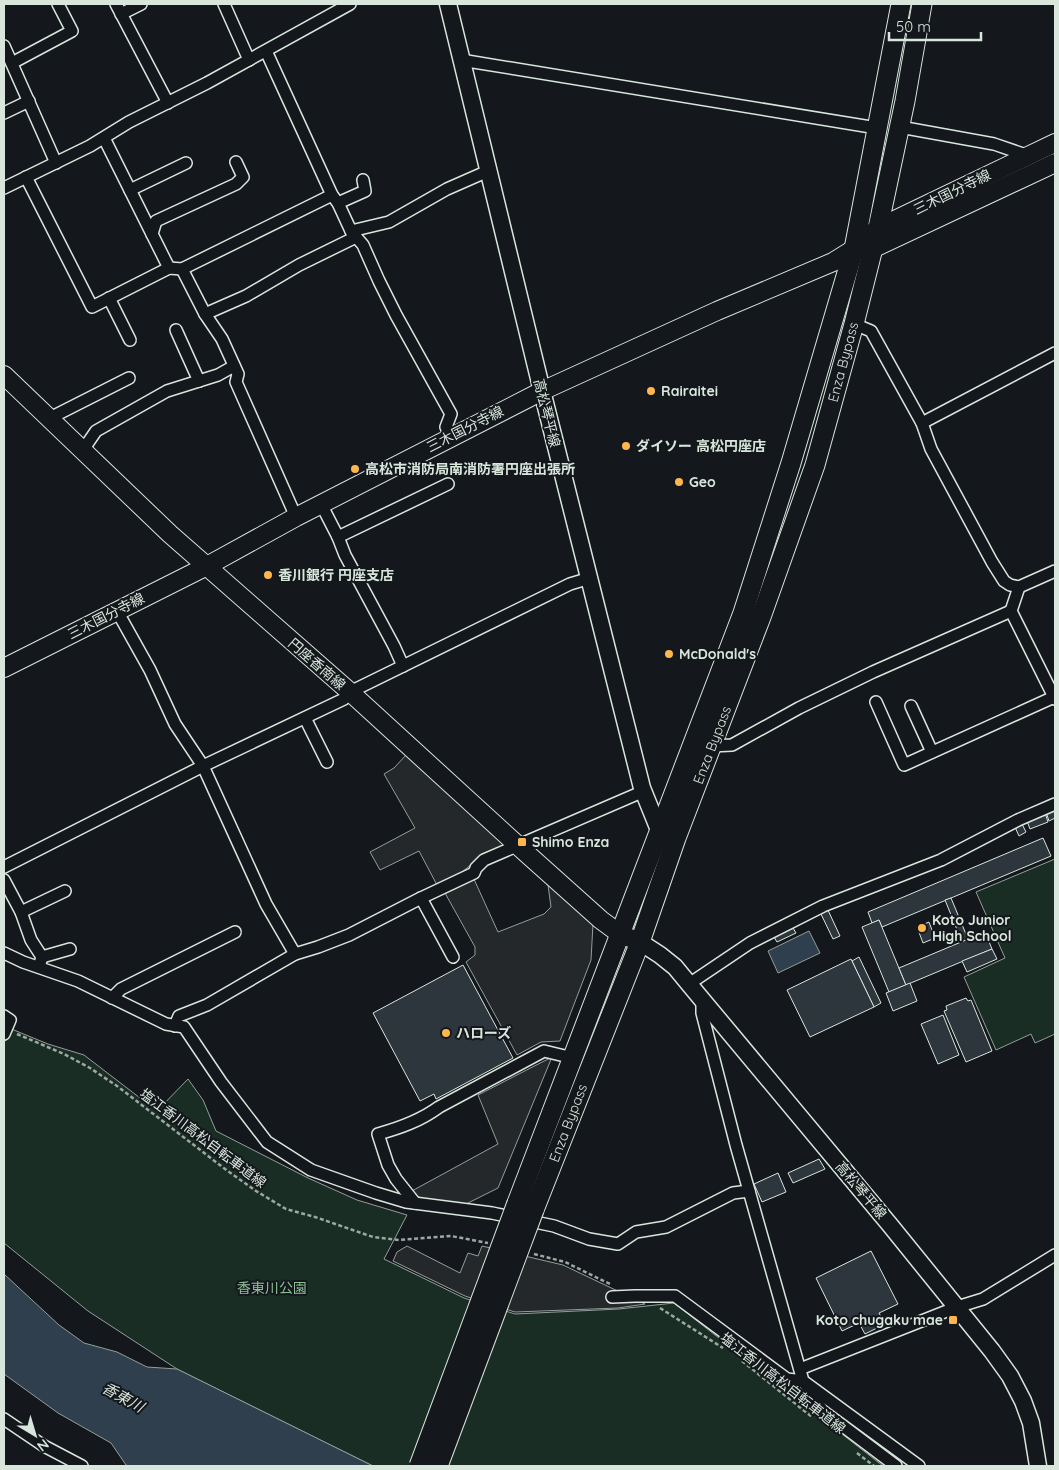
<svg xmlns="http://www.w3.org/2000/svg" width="1059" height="1470" font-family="Quicksand,'Noto Sans JP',sans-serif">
<rect width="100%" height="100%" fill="#14181c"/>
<g fill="#1a2d24" stroke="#939e99">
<polygon points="1055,859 1055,1034 1035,1043 1031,1034 996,1050 964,977 1005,958 976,892"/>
<polygon points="4,1026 48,1044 84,1055 157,1111 188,1079 203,1100 216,1131 308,1178 357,1200 407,1215 384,1259 464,1298 515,1314 619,1309 674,1303 883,1466 373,1466 177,1369 88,1311 4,1243"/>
</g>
<g fill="#24282b" stroke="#939e99">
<polygon points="406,755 506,847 483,855 462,872 437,885 419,851 380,870 370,852 415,828 384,774 394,768"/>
<polygon points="473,877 498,932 544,914 551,907 548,885 593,924 591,960 560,1041 541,1042 517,1055 466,962 475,955 475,947 445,893"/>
<polygon points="552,1057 498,1188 462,1206 418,1200 410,1192 498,1144 478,1095"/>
<polygon points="407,1246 460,1273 468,1253 478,1256 482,1246 563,1265 645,1304 618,1308 515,1312 465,1296 393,1261 397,1252"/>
</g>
<g fill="#2f3f4d" stroke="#939e99">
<polygon points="809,931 820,953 778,973 768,951"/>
<polygon points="4,1274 59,1325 84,1343 117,1352 147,1367 177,1369 373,1466 129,1466 126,1465 111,1443 58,1413 4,1374"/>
</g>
<g fill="#2c363c" stroke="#d8e6dc">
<polygon points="1055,808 1055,818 1049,821 1046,812"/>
<polygon points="1045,813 1048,822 1030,829 1027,821"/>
<polygon points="1022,824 1026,832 1019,836 1015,827"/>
<polygon points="1043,838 1051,856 882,927 879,920 872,923 868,912"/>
<polygon points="951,898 968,939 962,942 945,900"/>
<polygon points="827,908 840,936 833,939 820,912"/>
<polygon points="879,920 906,985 889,992 862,927"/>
<polygon points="929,922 935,938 923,943 917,927"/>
<polygon points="793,928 796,933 777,942 774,937"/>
<polygon points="985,932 992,949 906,985 899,968"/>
<polygon points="992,949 997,959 967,972 962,961"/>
<polygon points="859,957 881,1003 874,1007 852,961"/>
<polygon points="851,959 874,1007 810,1037 787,990"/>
<polygon points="463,965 513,1058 436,1099 434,1094 420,1101 373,1013"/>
<polygon points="910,983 917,1001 893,1011 886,993"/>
<polygon points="966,998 968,1001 971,1000 992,1051 966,1062 944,1011 947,1010 946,1006"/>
<polygon points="943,1015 959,1055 938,1064 921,1024"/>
<polygon points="819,1159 825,1169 793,1183 788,1173"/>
<polygon points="778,1173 786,1192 762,1202 754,1184"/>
<polygon points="871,1251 898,1304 879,1313 885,1324 865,1334 859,1323 842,1331 816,1278"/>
</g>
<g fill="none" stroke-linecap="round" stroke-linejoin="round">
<g stroke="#d8e6dc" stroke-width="14">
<g id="minor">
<polyline points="116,4 168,103"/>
<polyline points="224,4 249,60"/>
<polyline points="121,14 141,4"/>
<polyline points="4,46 56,163"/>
<polyline points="266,51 332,195 338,203 351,231 363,245 379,281 396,315 451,414 446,427 450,437"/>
<polyline points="461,60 877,128"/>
<polyline points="12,63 72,31 58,4"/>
<polyline points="4,113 29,101"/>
<polyline points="900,127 994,144 1029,156"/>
<polyline points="104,138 152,234"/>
<polyline points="26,177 92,307 169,268 182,269 332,195"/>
<polyline points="4,188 90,146 129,122 207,83 350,4"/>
<polyline points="130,190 186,163"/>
<polyline points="338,203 365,191 363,180"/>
<polyline points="351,231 389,222 447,189 488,171"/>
<polyline points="169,268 152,234 156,221 236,184 243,177 236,162"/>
<polyline points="182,269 205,314 222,339 238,374 236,382 296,517"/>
<polyline points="109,298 130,340"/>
<polyline points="205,314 246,296 299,265 356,237"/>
<polyline points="854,324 871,331 922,423 931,449 992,562 1004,581 1010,585 1019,587 1055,571"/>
<polyline points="176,330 199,381"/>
<polyline points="50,418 129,378"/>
<polyline points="922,423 1055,353"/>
<polyline points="83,450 96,431 167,391 218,375 234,366"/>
<polyline points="321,504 338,537 345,555 394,646 403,666"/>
<polyline points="338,537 448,484"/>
<polyline points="1019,587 1011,611 1055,699"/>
<polyline points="117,611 150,670 175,724 203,766 266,904 295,954"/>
<polyline points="876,702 904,765 1054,697"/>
<polyline points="911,706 932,752"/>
<polyline points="305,718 327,762"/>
<polyline points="711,746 732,745 799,708 873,672 1011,611"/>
<polyline points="4,867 203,766 344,699 350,692 570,584 590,578"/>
<polyline points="4,880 21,912 31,940 42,957 39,967"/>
<polyline points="421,898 453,957"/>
<polyline points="21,912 65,891"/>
<polyline points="4,953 23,962 78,981 166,1024 184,1027 221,1082 267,1142 311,1170 376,1193 406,1202 492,1213 554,1226 589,1239 618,1244 636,1232 666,1227 733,1193 749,1191"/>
<polyline points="42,957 70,949"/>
<polyline points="689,984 750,943 823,906 941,860 1018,820 1055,804"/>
<polyline points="112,998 121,989 235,932"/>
<polyline points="702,999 702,1013 736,1145 803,1381 919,1466"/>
<polyline points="4,1016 10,1020 4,1034"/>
<polyline points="175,1026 179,1016 207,1005 295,954 318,947 349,935 421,898 474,873 476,868 484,860 644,791"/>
<path d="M415 1203 396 1179 388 1165 378 1134C400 1128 420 1121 439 1107L544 1051 573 1058"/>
<polyline points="612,1297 635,1296 675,1296 787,1379 803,1381 823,1411 896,1466"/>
<polyline points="800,1369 957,1307 983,1299 1055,1255"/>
<polyline points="4,1419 44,1446 82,1466"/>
</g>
</g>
<g stroke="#d8e6dc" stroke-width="19">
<g id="secondary">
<polyline points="448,4 542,391 642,788 659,830 667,834"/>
<polyline points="640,942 660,955 675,967 689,984 890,1225 992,1351 1010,1376 1023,1401 1031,1423 1038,1466"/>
</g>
</g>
<g stroke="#d8e6dc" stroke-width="20">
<g id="primary">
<polyline points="862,249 872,249 1055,163"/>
<polyline points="4,375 170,534 350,692 525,852 601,920 620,934 640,942"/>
<polyline points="4,668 207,566 296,517 542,391 717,311 833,262 854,249 878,228 1055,143"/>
</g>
</g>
<g stroke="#d8e6dc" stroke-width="21">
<g id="trunk">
<polyline points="517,1203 743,613 791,463 854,249 901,4"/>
<polyline points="534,1210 640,942 676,838 761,617 815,465 854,324 878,228 905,101 922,4"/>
</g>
</g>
<g stroke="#9da8a2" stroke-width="2.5" stroke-dasharray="4 2.5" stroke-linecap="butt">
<polyline points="17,1034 64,1054 90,1068 117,1086 225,1169 256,1191 286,1209 315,1217 373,1237 399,1240 451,1236 488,1243"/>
<polyline points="534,1254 565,1262 612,1285"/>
<polyline points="660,1308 723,1348"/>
<polyline points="742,1361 812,1417"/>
<polyline points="857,1453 874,1466"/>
</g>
<use href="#minor" stroke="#14181c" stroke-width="11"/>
<use href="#secondary" stroke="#14181c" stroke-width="16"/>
<use href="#primary" stroke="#14181c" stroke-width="18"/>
<use href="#trunk" stroke="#14181c" stroke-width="19"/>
<g stroke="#d8e6dc" stroke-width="21" stroke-linecap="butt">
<g id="trunk-bridge">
<polyline points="419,1466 517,1203"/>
<polyline points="438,1466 534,1210"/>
</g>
</g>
<use href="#trunk-bridge" stroke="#14181c" stroke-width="19"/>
</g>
<g fill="#ffb74d" stroke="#14181c" stroke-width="2">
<circle cx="651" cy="391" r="5"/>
<circle cx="626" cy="446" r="5"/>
<circle cx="355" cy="469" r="5"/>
<circle cx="679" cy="482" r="5"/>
<circle cx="268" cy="575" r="5"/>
<circle cx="669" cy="654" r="5"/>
<rect x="517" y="837" width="10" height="10" rx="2.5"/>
<circle cx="922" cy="928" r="5"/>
<circle cx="446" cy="1033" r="5"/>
<rect x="948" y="1315" width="10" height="10" rx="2.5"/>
</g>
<g text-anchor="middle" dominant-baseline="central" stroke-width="4" stroke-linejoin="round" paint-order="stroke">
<g font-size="14" fill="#d8e6dc" stroke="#14181c">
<text transform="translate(952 192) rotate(-26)">三木国分寺線</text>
<text transform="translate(843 362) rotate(-75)">Enza Bypass</text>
<text transform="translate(547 413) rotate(76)">高松琴平線</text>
<text transform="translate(465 429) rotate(-27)">三木国分寺線</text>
<text transform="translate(106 616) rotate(-27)">三木国分寺線</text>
<text transform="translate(317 664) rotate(41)">円座香南線</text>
<text transform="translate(712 745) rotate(-69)">Enza Bypass</text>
<text transform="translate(568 1123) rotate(-69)">Enza Bypass</text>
<text transform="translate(203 1138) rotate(37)">塩江香川高松自転車道線</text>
<text transform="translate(861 1190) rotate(50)">高松琴平線</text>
<text transform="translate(783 1383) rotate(38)">塩江香川高松自転車道線</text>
</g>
<g font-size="14" font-weight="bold" fill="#d8e6dc" stroke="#14181c" text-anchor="start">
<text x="661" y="391">Rairaitei</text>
<text x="636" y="446">ダイソー 高松円座店</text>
<text x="365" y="469">高松市消防局南消防署円座出張所</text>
<text x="689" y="482">Geo</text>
<text x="278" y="575">香川銀行 円座支店</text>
<text x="679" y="654">McDonald's</text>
<text x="532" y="842">Shimo Enza</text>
<text x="932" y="920">Koto Junior<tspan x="932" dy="16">High School</tspan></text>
<text x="456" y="1033">ハローズ</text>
<text x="943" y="1320" text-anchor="end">Koto chugaku mae</text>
</g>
<g font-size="14" fill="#8ac095" stroke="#14181c">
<text x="272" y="1288">香東川公園</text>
</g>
<g font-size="15" font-style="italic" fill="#d8e6dc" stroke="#14181c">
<text transform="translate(123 1397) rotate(29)">香東川</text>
</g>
</g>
<rect width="1059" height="1470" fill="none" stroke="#d8e6dc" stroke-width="10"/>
<g transform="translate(35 1435) rotate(142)" stroke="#14181c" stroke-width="4" paint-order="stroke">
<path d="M0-4L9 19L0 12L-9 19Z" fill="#d8e6dc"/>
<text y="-8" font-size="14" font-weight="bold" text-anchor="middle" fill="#d8e6dc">N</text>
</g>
<path d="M889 32v8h92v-8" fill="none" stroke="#d8e6dc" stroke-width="2.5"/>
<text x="896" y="32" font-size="15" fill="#d8e6dc" stroke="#14181c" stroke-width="4" paint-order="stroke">50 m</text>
</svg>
